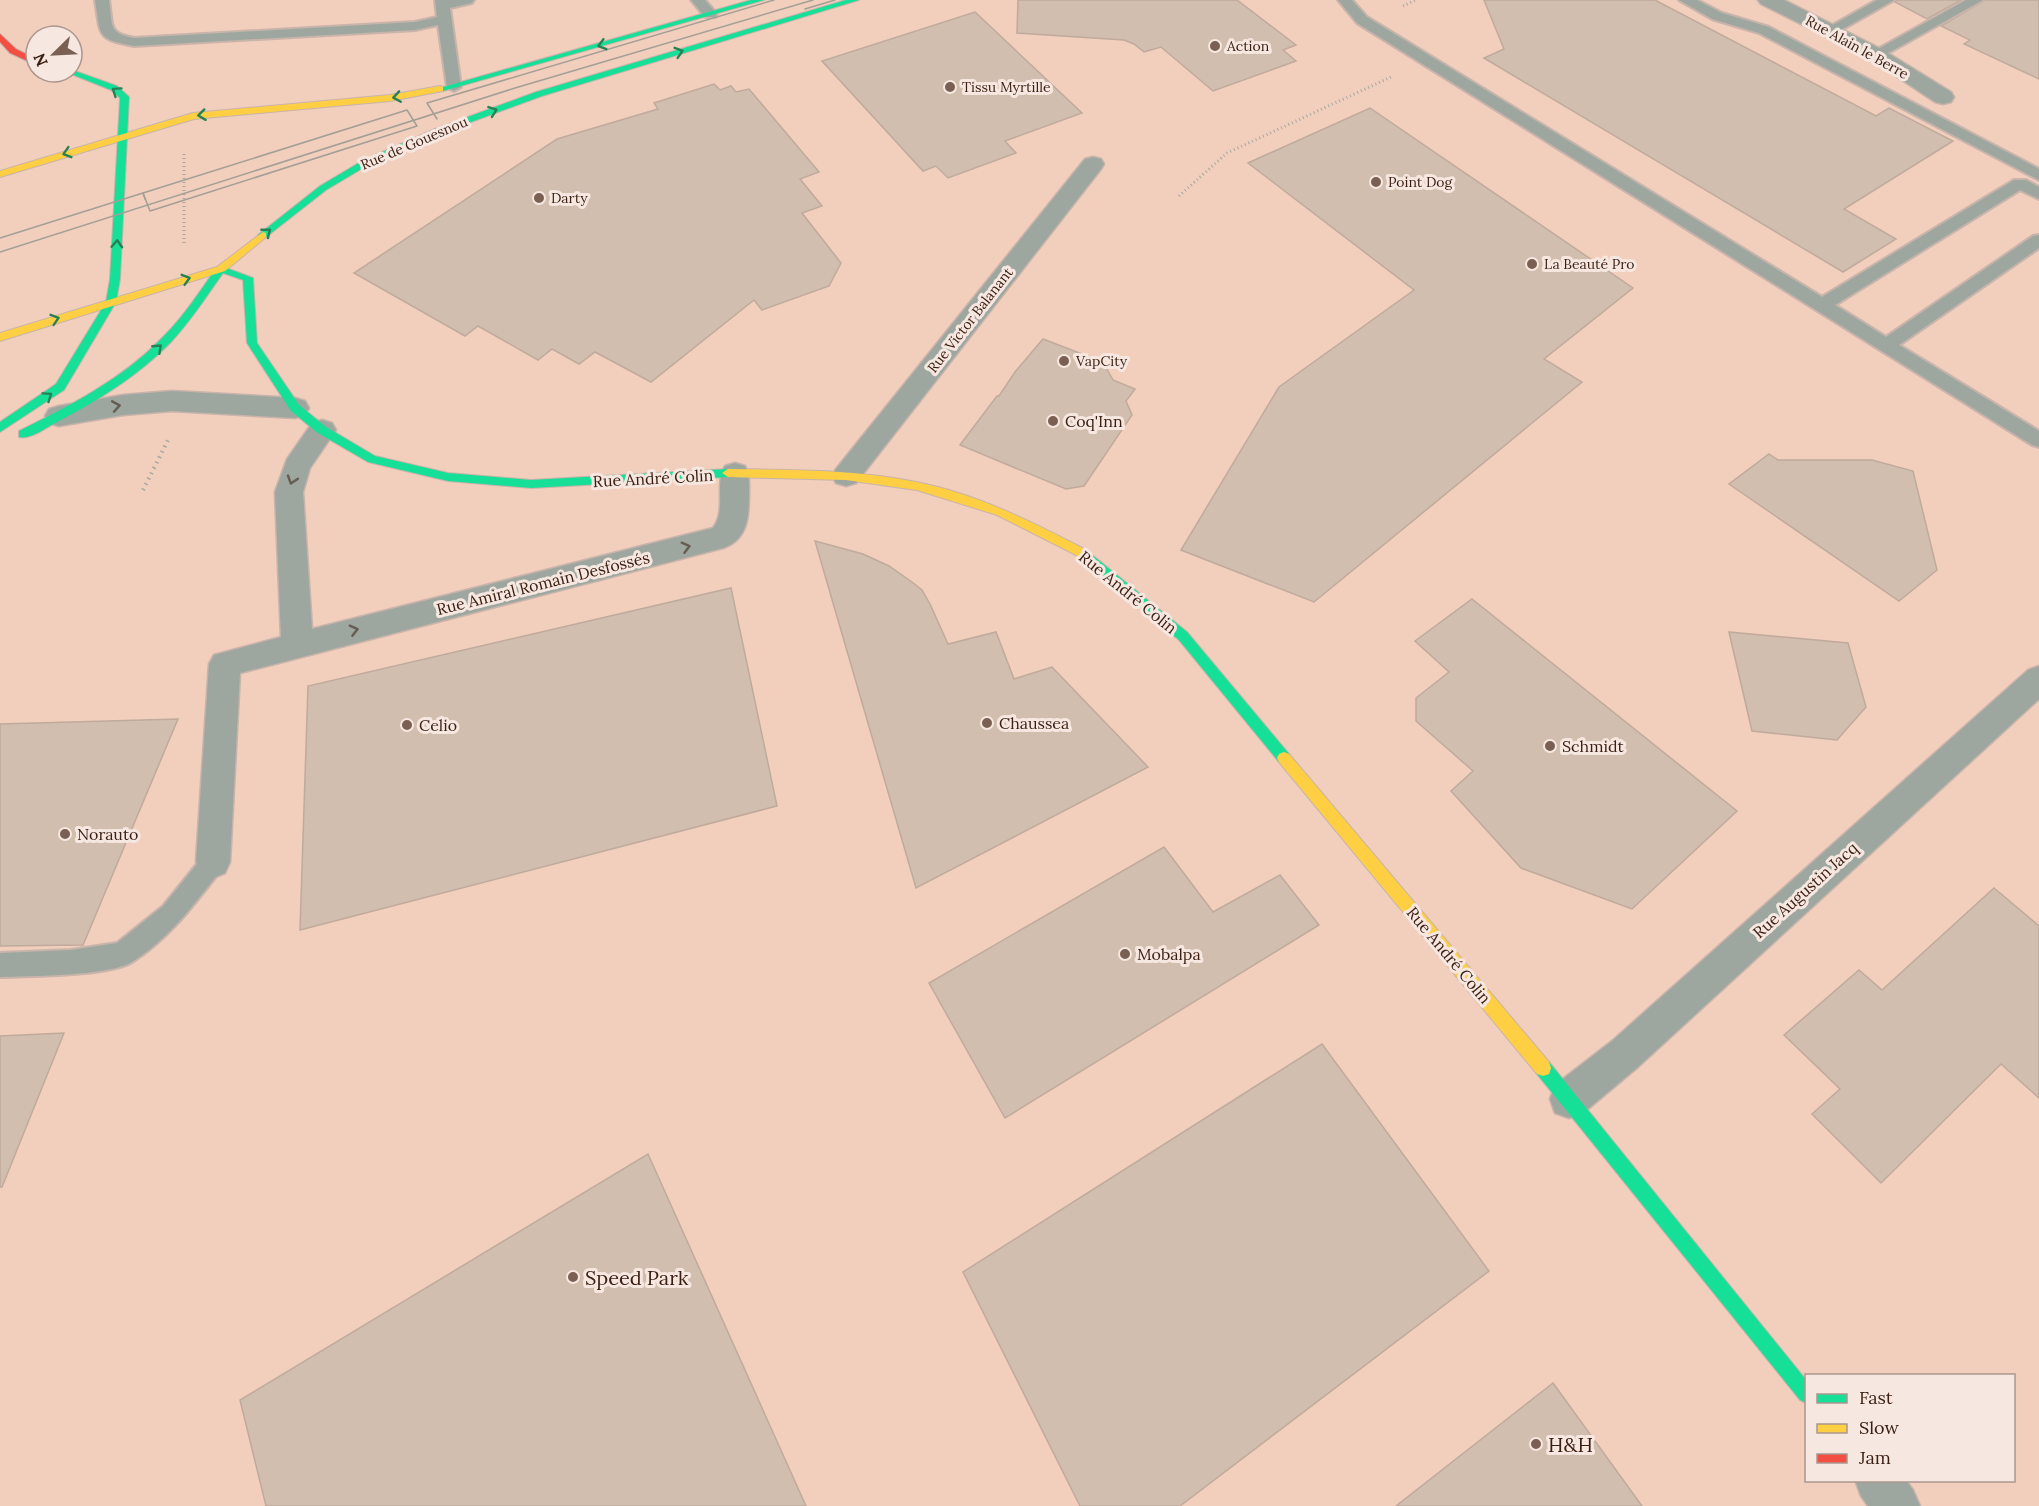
<svg xmlns="http://www.w3.org/2000/svg" width="2039" height="1506" font-family="Lora,serif">
<rect width="100%" height="100%" fill="#efd8cd"/>
<path fill="#f2cebc" fill-rule="evenodd" d="M0 0H2039V1506H0ZM36 36H72V72H36ZM1806 1376H2014V1480H1806Z"/>
<g fill="#d2beae" stroke="#bfaa9c" stroke-width="1.5">
<polygon points="1018,0 1237,0 1296,45 1283,50 1296,61 1213,91 1161,47 1144,52 1134,44 1124,40 1017,33"/>
<polygon points="1484,0 1655,0 1876,116 1889,108 1953,141 1844,209 1896,239 1843,272 1484,58 1504,49"/>
<polygon points="1896,0 1961,0 1927,19 1895,2"/>
<polygon points="1985,0 2039,0 2039,79 1964,44 1970,40 1941,26"/>
<polygon points="975,12 1082,113 1005,141 1016,153 948,178 936,166 923,171 822,61"/>
<polygon points="714,84 720,90 731,86 736,92 749,89 819,172 800,179 822,206 802,213 841,263 829,286 762,310 754,300 651,382 595,352 579,364 552,349 538,360 478,326 465,336 354,273 557,139 658,109 654,103"/>
<polygon points="1370,108 1633,288 1544,359 1582,382 1314,602 1181,550 1279,387 1414,290 1248,163"/>
<polygon points="1043,339 1103,362 1113,380 1135,389 1126,401 1132,415 1084,486 1066,489 960,445 997,396 999,396 1015,372"/>
<polygon points="1769,454 1778,460 1872,460 1913,471 1937,570 1899,601 1729,484"/>
<polygon points="815,541 863,554 889,566 912,582 922,590 930,604 948,644 996,632 1014,679 1052,667 1148,767 916,888"/>
<polygon points="731,588 777,806 300,930 308,686"/>
<polygon points="1472,599 1737,811 1632,909 1521,868 1451,791 1473,771 1416,721 1416,698 1449,672 1415,641"/>
<polygon points="1729,632 1848,643 1866,707 1837,740 1752,731"/>
<polygon points="178,719 83,945 0,946 0,724"/>
<polygon points="1164,847 1213,912 1280,875 1319,925 1005,1118 929,983"/>
<polygon points="1994,888 2039,926 2039,1098 2001,1064 1881,1183 1812,1114 1840,1089 1784,1035 1859,970 1882,990"/>
<polygon points="64,1033 2,1187 0,1187 0,1036"/>
<polygon points="1322,1044 1489,1271 1180,1506 1080,1506 963,1272"/>
<polygon points="648,1154 806,1506 266,1506 240,1400"/>
<polygon points="1553,1383 1642,1506 1396,1506"/>
</g>
<g fill="none" stroke-linecap="round" stroke-linejoin="round">
<g stroke="#c8b4aa" stroke-width="4">
<g id="lane">
<path d="M95 0H109C113 25 107 33 134 38L415 22 437 17 435 0H474L472 3 450 8 461 87 454 91 447 87 438 25 415 30 134 46C96 39 101 36 95 0Z"/>
<polygon points="691,0 705,0 717,14 715,17 705,17"/>
<polygon points="1338,0 1352,0 1367,17 1822,297 2014,180 2026,180 2039,187 2039,199 2020,190 1835,305 1886,337 2033,236 2039,235 2039,248 1899,345 2039,431 2039,447 2032,445 1357,23"/>
<polygon points="1679,0 1697,0 1722,13 1769,27 2039,169 2039,180 1759,33 1712,19"/>
<polygon points="1877,0 1894,0 1834,34 1824,34 1822,31"/>
<polygon points="1966,0 1983,0 1881,57 1876,58 1869,54"/>
<path d="M213 851 221 854 225 862 221 870C195 903 169 939 132 962 110 976 29 976 0 977V953L71 950 117 943 163 906 205 854Z"/>
</g>
</g>
<g stroke="#c8b4aa" stroke-width="3">
<g id="street">
<polygon points="1758,0 1784,0 1883,50 1951,92 1954,97 1951,102 1943,104 1935,102 1869,58 1761,4"/>
<polygon points="1093,157 1101,159 1104,164 1101,169 856,483 846,486 836,483 832,476 836,469 1085,159"/>
<polygon points="172,391 295,398 305,401 309,408 305,415 295,418 172,411 123,415 59,426 49,423 45,416 49,409 59,406 123,395"/>
<path d="M322 420 332 423 336 430 310 468 303 492 312 629 713 528C727 509 714 485 725 466L735 463 745 466C750 475 749 483 749 493 749 516 748 540 723 548L240 673 230 862 225 873 213 878 201 873 196 862 209 664 214 655 281 637 275 492 287 459 312 423Z"/>
<polygon points="2039,666 2039,699 1638,1067 1583,1113 1569,1118 1555,1113 1550,1099 1555,1085 1612,1041 2028,670"/>
<polygon points="1855,1480 1906,1480 1913,1490 1920,1506 1868,1506 1861,1496"/>
</g>
</g>
<g stroke="#c8b4aa" stroke-width="2">
<g id="fast">
<polygon points="751,0 764,0 443,91 436,89"/>
<polygon points="846,0 859,0 542,96 441,133 368,165 326,190 266,237 260,237 258,235 320,186 362,161 435,129 536,92"/>
<polygon points="72,70 117,86 129,97 120,279 116,302 64,390 0,432 0,422 56,384 106,302 110,279 120,98 111,90 66,72 72,72"/>
<path d="M221 266 253 278 257 343 299 405 326 427 375 456 448 473 531 480 728 469 734 473 728 477 531 488 448 481 368 462 318 433 291 411 247 343 243 280 223 273C206 297 190 322 170 343 138 376 97 401 57 422 47 427 30 440 19 437V431C69 406 121 380 161 339 183 318 200 291 217 267Z"/>
<polygon points="1086,550 1187,632 1289,754 1291,758 1289,762 1284,764 1279,762 1179,640 1082,558 1080,555"/>
<polygon points="1543,1060 1549,1062 1806,1380 1806,1403 1800,1400 1537,1074 1535,1068 1537,1062"/>
</g>
</g>
<g stroke="#c8b4aa" stroke-width="2">
<g id="slow">
<polygon points="440,86 443,87 443,91 390,101 194,119 0,177 0,171 193,113 390,95"/>
<polygon points="263,232 266,233 266,237 225,271 0,341 0,333 217,267"/>
<path d="M728 469C791 470 854 469 916 482 978 494 1034 523 1090 552L1092 555 1086 560 1082 558 997 515 917 490 846 480 728 477 722 473Z"/>
<polygon points="1284,752 1289,754 1549,1062 1551,1068 1549,1074 1543,1076 1537,1074 1279,762 1277,758 1279,754"/>
</g>
</g>
<g stroke="#c8b4aa" stroke-width="2">
<polygon id="jam" points="0,34 16,49 36,59 36,65 10,53 0,42"/>
</g>
<g stroke="#a8a8a1" stroke-width="3" stroke-dasharray="1 3" stroke-linecap="butt">
<polyline points="1403,6 1416,0"/>
<polyline points="184,154 184,243"/>
<polyline points="1179,196 1227,153 1391,77"/>
</g>
<polyline stroke="#a8a8a1" stroke-width="4" stroke-dasharray="1.5 4.5" stroke-linecap="butt" points="143,490 168,440"/>
<use href="#lane" fill="#9da79f" fill-rule="evenodd"/>
<use href="#street" fill="#9da79f" fill-rule="evenodd"/>
<use href="#fast" fill="#16e098" fill-rule="evenodd"/>
<use href="#slow" fill="#ffcf43" fill-rule="evenodd"/>
<use href="#jam" fill="#f24e42" fill-rule="evenodd"/>
<g stroke="#a49e96" stroke-width="1.5">
<polyline points="805,9 835,0"/>
<polygon points="407,110 417,126 150,211 143,193"/>
<polyline points="437,119 427,103 774,0"/>
<polyline points="0,238 143,193 145,199"/>
<polyline points="0,252 515,88 813,0"/>
</g>
</g>
<defs><path id="oneway-chevron" d="M-2-3.5L2.5 0L-2 3.5" fill="none" stroke-width="1.6" stroke-linecap="round" stroke-linejoin="round" transform="scale(1.5)"/></defs>
<g stroke="#288055">
<use href="#oneway-chevron" transform="translate(602 45) rotate(164)"/>
<use href="#oneway-chevron" transform="translate(679 52) rotate(-17)"/>
<use href="#oneway-chevron" transform="translate(116 91) rotate(-145)"/>
<use href="#oneway-chevron" transform="translate(397 97) rotate(171)"/>
<use href="#oneway-chevron" transform="translate(493 111) rotate(-20)"/>
<use href="#oneway-chevron" transform="translate(202 115) rotate(173)"/>
<use href="#oneway-chevron" transform="translate(67 153) rotate(163)"/>
<use href="#oneway-chevron" transform="translate(267 232) rotate(-39)"/>
<use href="#oneway-chevron" transform="translate(117 244) rotate(-87)"/>
<use href="#oneway-chevron" transform="translate(186 279) rotate(-16)"/>
<use href="#oneway-chevron" transform="translate(55 319) rotate(-17)"/>
<use href="#oneway-chevron" transform="translate(158 348) rotate(-43)"/>
<use href="#oneway-chevron" transform="translate(48 396) rotate(-34)"/>
</g>
<g stroke="#675c51">
<use href="#oneway-chevron" transform="translate(116 406) rotate(-10)"/>
<use href="#oneway-chevron" transform="translate(292 480) rotate(108)"/>
<use href="#oneway-chevron" transform="translate(686 547) rotate(-15)"/>
<use href="#oneway-chevron" transform="translate(354 630) rotate(-14)"/>
</g>
<g fill="#796053" stroke="#f6e7e0" stroke-width="2">
<circle cx="1215" cy="46" r="6"/>
<circle cx="950" cy="87" r="6"/>
<circle cx="1376" cy="182" r="6"/>
<circle cx="539" cy="198" r="6"/>
<circle cx="1532" cy="264" r="6"/>
<circle cx="1064" cy="361" r="6"/>
<circle cx="1053" cy="421" r="6"/>
<circle cx="987" cy="723" r="6"/>
<circle cx="407" cy="725" r="6"/>
<circle cx="1550" cy="746" r="6"/>
<circle cx="65" cy="834" r="6"/>
<circle cx="1125" cy="954" r="6"/>
<circle cx="573" cy="1277" r="6"/>
<circle cx="1536" cy="1444" r="6"/>
</g>
<g text-anchor="middle" dominant-baseline="central" stroke-width="6" stroke-linejoin="round" paint-order="stroke">
<g font-size="14" fill="#3a1f12" stroke="#f6e7e0" text-anchor="start">
<text x="1227" y="46">Action</text>
<text x="962" y="87">Tissu Myrtille</text>
<text x="1388" y="182">Point Dog</text>
<text x="551" y="198">Darty</text>
<text x="1544" y="264">La Beauté Pro</text>
<text x="1076" y="361">VapCity</text>
</g>
<g font-size="14" fill="#3a1f12" stroke="#f6e7e0">
<text transform="translate(1857 47) rotate(29)">Rue Alain le Berre</text>
<text transform="translate(414 143) rotate(-23)">Rue de Gouesnou</text>
<text transform="translate(970 320) rotate(-52)">Rue Victor Balanant</text>
</g>
<g font-size="16" fill="#3a1f12" stroke="#f6e7e0" text-anchor="start">
<text x="1065" y="421">Coq'Inn</text>
<text x="999" y="723">Chaussea</text>
<text x="419" y="725">Celio</text>
<text x="1562" y="746">Schmidt</text>
<text x="77" y="834">Norauto</text>
<text x="1137" y="954">Mobalpa</text>
</g>
<g font-size="16" fill="#3a1f12" stroke="#f6e7e0">
<text transform="translate(653 478) rotate(-3)">Rue André Colin</text>
<text transform="translate(543 583) rotate(-14)">Rue Amiral Romain Desfossés</text>
<text transform="translate(1128 592) rotate(39)">Rue André Colin</text>
<text transform="translate(1805 890) rotate(-42)">Rue Augustin Jacq</text>
<text transform="translate(1449 955) rotate(50)">Rue André Colin</text>
</g>
<g font-size="20" fill="#3a1f12" stroke="#f6e7e0" text-anchor="start">
<text x="585" y="1277">Speed Park</text>
<text x="1548" y="1444">H&amp;H</text>
</g>
</g>
<rect x="1805" y="1374" width="210" height="108" fill="#f6e7e0" stroke="#ab978e" stroke-width="1.5"/>
<rect x="1817" y="1394" width="30" height="9" fill="#16e098" stroke="#ab978e" stroke-width="1.5"/>
<text x="1859" y="1404" font-size="18" fill="#3a1f12">Fast</text>
<rect x="1817" y="1424" width="30" height="9" fill="#ffcf43" stroke="#ab978e" stroke-width="1.5"/>
<text x="1859" y="1434" font-size="18" fill="#3a1f12">Slow</text>
<rect x="1817" y="1454" width="30" height="9" fill="#f24e42" stroke="#ab978e" stroke-width="1.5"/>
<text x="1859" y="1464" font-size="18" fill="#3a1f12">Jam</text>
<g transform="translate(54 54) rotate(246)"><circle r="28" fill="#f6e7e0" stroke="#ab978e" stroke-width="1.5"/>
<path d="M0-4.5L10 22L0 15L-10 22Z" fill="#796053"/>
<text y="-9" font-size="16" font-weight="bold" text-anchor="middle" fill="#3a1f12">N</text>
</g>
</svg>
